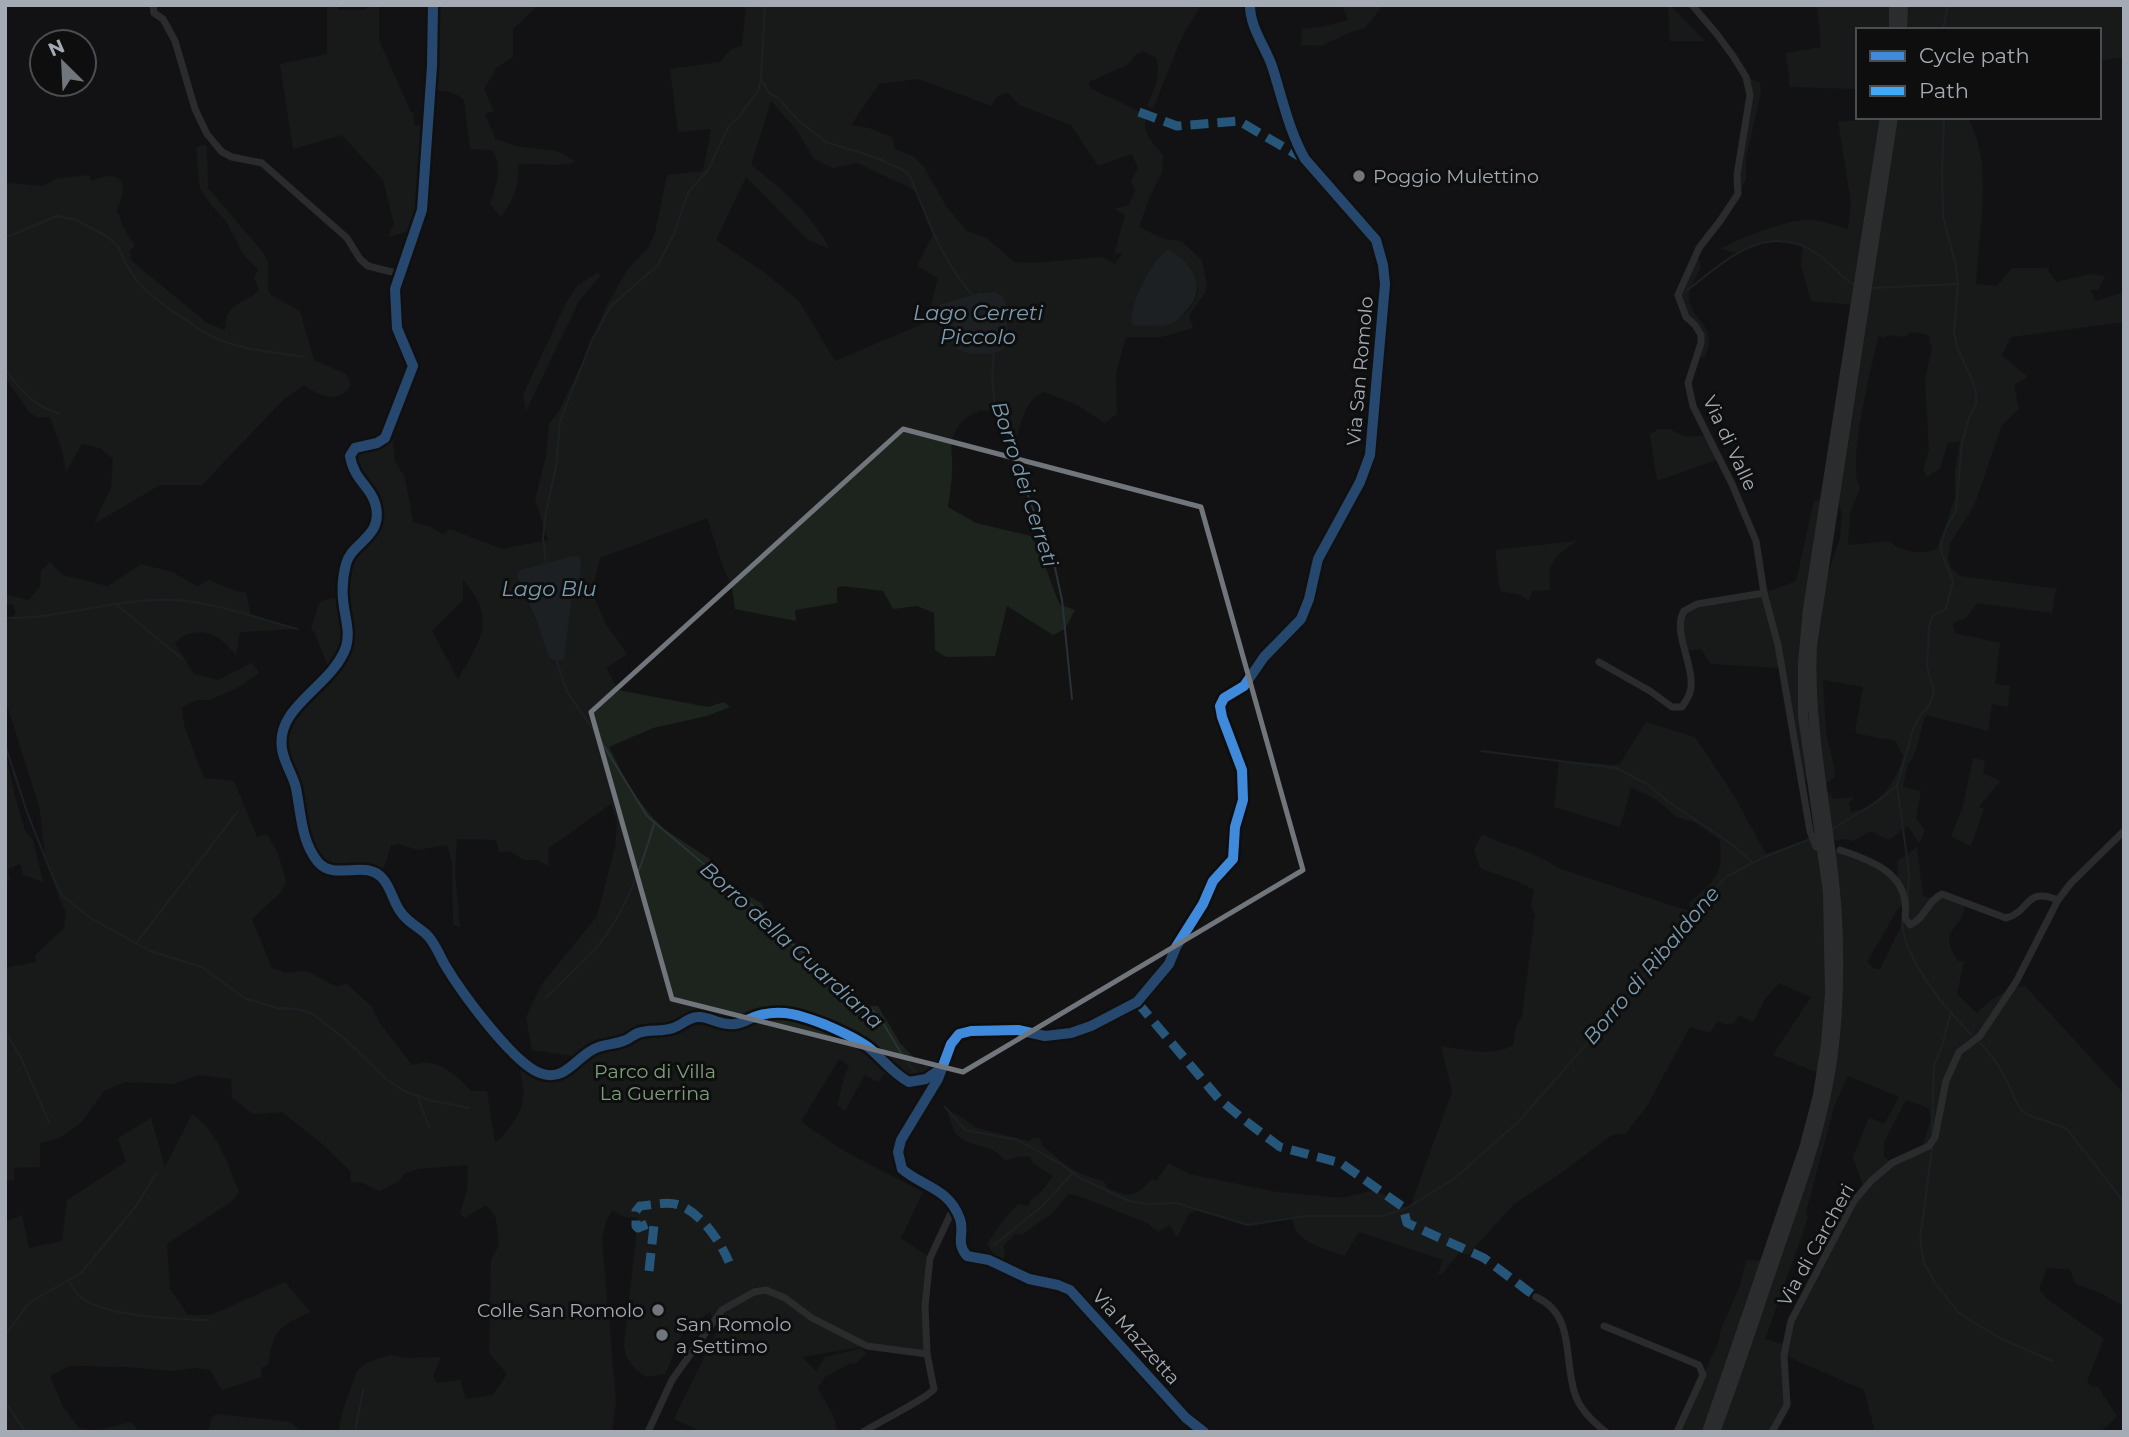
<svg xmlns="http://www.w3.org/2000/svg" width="2129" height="1437" font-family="Montserrat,sans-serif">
<rect width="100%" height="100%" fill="#131314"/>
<g fill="#1d241e" fill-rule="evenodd">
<polygon points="327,5 338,5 338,10 364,10 371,5 379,5 379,40 411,112 413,112 414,125 428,125 417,229 388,237 394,224 383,180 342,135 293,149 280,64 327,54"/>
<path d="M451 5H538L513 29V57L497 67 484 89 494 111 485 114 496 140C504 140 505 143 512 145 533 151 557 145 575 162 558 168 536 161 518 165 520 186 513 200 501 217L490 204C496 187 503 165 492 150L470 149 464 100C455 91 443 91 430 90L433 10Z"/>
<path d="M746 5H1201L1182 37 1153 109 1147 106C1153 91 1162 75 1156 58L1143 51 1137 54 1127 65 1089 82 1090 88 1147 115C1140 133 1153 142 1163 155L1162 173 1150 196 1139 227 1164 239 1181 241 1202 260 1207 286 1205 293 1189 315 1193 328 1161 337H1126L1116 373 1117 414 1105 423 1077 405 1044 392C1023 401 1020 428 1014 449L997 411C975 406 957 421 952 441 950 450 953 460 952 469 952 481 950 494 948 507L976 523 1031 536C1044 557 1050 583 1060 605L1075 610 1065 629 1053 635 1007 606 995 656 946 657 935 650 934 613 917 606 893 609 883 591 842 586 837 588V603L795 610 796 621 735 609 732 587 723 567 707 518 600 558 592 592 605 623 627 654 606 668 618 690 708 707 724 702 730 707 707 716 653 728 609 747 631 791 654 819 664 829 710 859 713 873 719 878 723 877 743 893 761 903 780 935 800 946 855 1000 867 1006H878L900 1043 922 1066 933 1063 935 1068 907 1090 884 1074 878 1082 865 1075 845 1111 837 1105C842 1091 842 1078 849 1066L839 1059 801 1122 844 1151 923 1192 901 1238 930 1258 927 1354 867 1346 802 1357 816 1371 825 1357 861 1348 866 1353 855 1364 851 1363 825 1377 818 1388 833 1416 838 1432H702L674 1419 718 1329 710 1312 684 1330 665 1374 646 1377C633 1368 627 1362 624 1346L638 1218 624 1217 612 1210 606 1221 602 1240 616 1401 612 1432H338L343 1410 357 1371 366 1363 389 1355 407 1358 441 1357 433 1377 437 1383 460 1380 466 1399 493 1395 507 1374 489 1353 491 1261 499 1245 495 1215 486 1205 464 1218 460 1214 467 1190 468 1165 419 1169 405 1173 398 1182 379 1191 363 1183 351 1182V1172L321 1143 282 1112 253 1114 232 1098 231 1079 198 1075 174 1084 125 1082 104 1091 81 1123 59 1138 40 1143V1167L14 1168 15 1180 5 1181V968L36 962 35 955 64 928 66 912 59 898 45 855 39 806 5 699V624L16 613 13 605 5 603V594L29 600 40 586 41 571 50 562 63 575 108 586 141 564 172 572 197 586 209 580 235 591 246 592 251 616 297 629 240 632 236 655C231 650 226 643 220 639 207 629 185 630 175 643L194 674 218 680 252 663 259 673 239 687 210 700H197L182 707 185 729 204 778 234 781 257 837 267 834 278 854 286 881 281 892 252 919 272 968 286 973 306 971 337 987 346 983 371 1006 381 1025 412 1065C418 1064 424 1062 429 1063 444 1064 462 1080 471 1091H487L495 1142C502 1139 505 1133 510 1127 530 1099 523 1090 518 1058L552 1075 581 1057 532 1050 526 1017 542 984 597 916 615 847 617 822 611 804 549 848 548 866 538 860H524L509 851 500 853 496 840 457 839 455 872 460 927 453 925 452 863 447 845 418 850 399 844 391 846 384 867 374 871 326 868 313 854 295 786 281 748 289 714 331 674 315 634 311 628C321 602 313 600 342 597L347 560 373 529 374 503 358 481 351 452 377 443 391 425 395 461 405 478 413 522 431 527 443 535 450 529 502 549 548 540 535 499 546 456 549 424 559 411 585 357 606 307 627 270 648 248 655 233 667 175 703 171 711 129 678 132 670 69 720 62 731 49 742 46ZM918 79 992 106C995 97 999 94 1008 93L1019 105 1071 125 1098 166 1132 154 1138 169 1131 181 1135 190 1129 205 1115 209 1125 215 1114 254 1123 253 1115 264 1102 257 1032 263 1014 262 987 238 967 231 946 206 924 167 913 156 895 149 892 137 869 128 851 125 879 84ZM771 101 796 129 814 159 833 168 857 163 906 186 918 194 933 235 917 266 938 278 927 322 835 361 799 301 765 273 716 240 746 177 808 240 830 249C811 214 783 189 751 165ZM1189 266 1198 288C1194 316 1171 327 1145 324ZM996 292 1000 294 993 353H968L940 304 979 293ZM517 575 576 587 549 658 537 622ZM463 580C498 618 480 641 458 679L432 631 463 600Z"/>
<polygon points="1342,5 1383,5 1365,28 1351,32 1321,46 1301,45 1302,29 1321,27 1348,20"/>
<polygon points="1668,5 1670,5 1705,41 1670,41"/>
<polygon points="1817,5 1894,5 1894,30 1858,30 1858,91 1857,89 1790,87 1786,53 1821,47"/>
<polygon points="1903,5 2124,5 2124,57 2099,61 2099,30 1903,30"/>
<polygon points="1746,77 1760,83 1761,92 1746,158 1746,180 1738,194 1750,95"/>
<path d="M1859 117H1885L1856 305 1811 301 1801 266 1803 246 1784 241 1761 242 1738 253 1720 249C1737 239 1791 218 1810 220 1822 220 1836 226 1848 229L1851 203 1838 122 1858 120Z"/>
<path d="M1893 117H1967C1995 162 1978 233 1976 284L1997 286 2012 268H2047L2056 282 2090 274 2105 276 2098 290H2090L2096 301 2124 292V322L2011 337 2002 355 2028 377 2014 385 2019 409 2002 425 1974 506 1950 543 1948 559 1951 568 1960 576 2058 589 2055 593 2052 613 1977 603 1966 618 1953 623 1955 633 2000 643 1995 684 2010 686 2008 707 1992 704 1988 731 1926 715C1920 728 1918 756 1908 763L1903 787 1921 791 1916 818 1925 830 1919 843 1908 826 1889 840 1870 831 1853 841 1844 839 1830 841 1823 794 1829 792 1833 799 1854 797 1849 803 1850 810 1852 812C1858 810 1863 810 1868 807 1885 798 1898 775 1903 757L1896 741 1858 734 1855 731 1863 687 1823 680 1826 733 1835 771 1834 777 1822 788 1810 684 1827 576 1840 538 1842 516 1835 486ZM1916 332 1930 336 1929 342 1932 346 1925 381 1929 450 1923 470 1927 477 1940 468 1948 443 1960 441 1955 471V499L1937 549C1923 555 1900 552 1889 541L1848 545 1850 513 1860 488C1846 463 1872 368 1878 336L1884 338 1888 335 1905 337 1909 333Z"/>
<path d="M201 145 207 146 208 188 262 251 268 262V290L271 295 300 311 314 360 346 374 351 385C340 405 317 395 304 385L283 400 202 485H160L94 524 111 487 113 459 100 448 82 444 66 472 62 451 50 417H36L29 412 5 378V179L7 183 43 186 55 179 89 175 91 181C124 167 129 185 116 212L119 215C121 228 129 234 135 246L129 251 132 261 207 323 225 330C227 299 240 308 259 290L254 278 258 269 243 254 226 221 212 206 200 189 196 148Z"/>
<path d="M1694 258 1699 260 1701 268C1697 276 1690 285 1689 294 1687 321 1721 323 1705 357H1696L1701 335 1686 317 1678 295Z"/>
<polygon points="598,272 600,276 579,301 526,411 523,395 566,303 577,286"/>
<polygon points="1659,429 1669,429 1687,437 1706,435 1719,459 1657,481 1650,434"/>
<polygon points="1825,499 1803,663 1812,780 1802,781 1782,668 1711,664 1701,649 1685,651 1680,622 1689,607 1764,593 1796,581 1814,501"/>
<path d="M1577 541C1554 557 1547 561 1550 590L1532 591 1529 601 1521 595 1500 591 1495 550Z"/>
<path d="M1646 722 1695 737 1733 794 1766 854 1821 836 1830 953 1821 1074 1773 1055 1811 997 1779 983 1765 999 1753 1022 1739 1015 1734 1023 1726 1025 1718 1021 1710 1033 1690 1027 1647 1106 1625 1134 1612 1135 1564 1171 1513 1205 1468 1255 1460 1252 1442 1274H1438L1443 1260 1359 1232 1344 1256C1323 1247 1293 1243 1292 1217L1248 1225 1197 1209 1188 1215 1177 1238 1170 1225 1158 1232 1147 1223 1076 1195 1069 1194 1050 1215 1021 1235 1015 1234 1003 1246 1005 1251 1003 1264 994 1261 995 1255 987 1245C994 1233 1008 1211 1019 1204L1028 1206 1030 1201 1039 1194 1053 1176 1034 1164 1030 1157 1020 1156 1005 1161C990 1141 973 1150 957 1135 952 1130 951 1120 948 1114L955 1113 977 1128 1029 1141 1034 1138H1040L1043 1147C1051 1151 1054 1156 1061 1161 1073 1171 1088 1177 1103 1181L1108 1188C1131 1199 1135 1197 1152 1179L1156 1181 1169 1163 1189 1174 1277 1192 1342 1198 1376 1190 1409 1210 1452 1092 1441 1046C1464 1049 1492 1058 1513 1045L1516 1026 1522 1016 1535 914 1531 907 1534 890 1519 882 1480 868 1474 849 1482 834C1509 848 1533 850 1558 868L1692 912 1689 903C1715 879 1725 876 1719 839L1694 822 1677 817 1654 798 1631 788 1620 827 1554 807 1559 761 1619 765Z"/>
<polygon points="5,749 14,792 25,831 33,840 43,882 23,875 20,864 8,869 10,880 5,882"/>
<polygon points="1973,758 1985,761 1983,773 2000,781 1979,807 1984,809 1971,846 1951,836 1962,809"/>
<path d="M1917 847 1923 895 1927 898 1942 894 1965 902C1966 931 1934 927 1958 961H1964L1957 994 1977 1013C1991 998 2004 990 2025 986L2124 1094V1304C2115 1304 2110 1298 2103 1294 2094 1290 2084 1288 2075 1283L2070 1269 2047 1268 2039 1289 2047 1299 2104 1339 2087 1381 2091 1386 2098 1387 2117 1416 2110 1424 2098 1432H1875L1864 1390 1784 1355 1787 1405 1772 1432H1715L1826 1093 1831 849 1858 856 1898 880 1897 861ZM1899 907H1907L1905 918 1880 969H1875L1867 962ZM1848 1076 1899 1097 1884 1124 1869 1117 1853 1157 1864 1189 1786 1337 1785 1345 1765 1339 1808 1218 1806 1212 1835 1104ZM1906 1100 1928 1108 1931 1118 1921 1152 1892 1163 1884 1157V1142Z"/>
<path d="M192 1114C219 1133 227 1163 239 1192L232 1201 167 1244 170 1289 188 1315H211L285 1282 310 1312C278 1328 274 1328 268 1365L261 1368 262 1377 222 1390 210 1370 196 1368 171 1371 127 1367 69 1366 50 1376 62 1405 79 1428 94 1431 131 1422 140 1432H5V1222L22 1215 29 1248 62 1241 67 1200 126 1162 118 1138 151 1118 165 1167Z"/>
<polygon points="1746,1260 1766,1261 1707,1432 1677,1432 1719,1341 1721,1329 1740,1286"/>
<polygon points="216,1414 290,1422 298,1429 295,1432 202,1432 208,1430 212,1417"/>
</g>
<g fill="#293237">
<path d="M1169 249C1193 265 1209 288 1185 312 1181 316 1177 321 1172 323 1161 328 1145 325 1133 325 1127 307 1153 258 1169 249Z"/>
<path d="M996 292C1005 297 1007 305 1007 315 1007 325 1009 339 1003 348 1000 353 994 353 988 354 980 354 969 355 961 351 946 343 935 319 940 304L979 293Z"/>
<path d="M574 556 579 557C584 568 578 584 572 595L564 659 557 661 549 658 537 622 517 575 520 570Z"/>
</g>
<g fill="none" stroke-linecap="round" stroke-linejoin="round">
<g stroke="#293237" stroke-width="2">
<polyline points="1943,30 1948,5"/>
<path d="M763 82 769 93 777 97 799 121 826 142 877 158 905 171 911 178C928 221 942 260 973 296"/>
<polyline points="5,238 57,216 76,220 108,237 119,248 126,264 139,284 161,303 202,331 221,341 250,349 305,357"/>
<polyline points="1871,288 1957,284"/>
<path d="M1686 291C1727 260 1766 219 1819 255 1832 264 1841 278 1856 286"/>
<polyline points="994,352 992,378 995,407 1055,568 1062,600 1072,699"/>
<path d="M5 369C21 391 34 406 60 414"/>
<polyline points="546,563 543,538 546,512 556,466 560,421 592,340 611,306 658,265 674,234 688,193 708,170 729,126 739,117 758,91 761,80 765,5"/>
<polyline points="117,605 182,659"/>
<path d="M5 618C63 619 119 597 176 600 212 602 261 619 297 629"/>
<polyline points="557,662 567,692 599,738 647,816 751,904 779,934 838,980 878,1015 906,1061 919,1076"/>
<polyline points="5,745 27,812 54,880 62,895 89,917 150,951 202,967 246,999 278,1008 297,1009 313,1014 346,1040 386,1079 404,1091 429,1100 469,1108"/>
<polyline points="1481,751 1616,768 1649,785 1667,801 1733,845 1752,862"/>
<polyline points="1831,830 1873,804 1897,786"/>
<polyline points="1908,899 1909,872 1897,786 1913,729 1921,714 1930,704 1934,692 1927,667 1929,627 1933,615 1946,609 1953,581 1942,554 1941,543 1947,526 1956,511 1962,442 1969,417 1976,404 1976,393 1971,377 1957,347 1954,332 1958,284 1956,266 1943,216 1942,172 1944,117"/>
<path d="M1902 921C1903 958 1946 1010 1972 1035"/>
<polyline points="137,942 238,811"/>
<path d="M546 998C563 979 584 963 600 943 627 909 642 865 654 824"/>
<polyline points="5,1031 20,1056 49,1122"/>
<path d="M1980 1043C1991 1053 1999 1066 2006 1079 2012 1090 2015 1106 2025 1113 2038 1121 2054 1122 2067 1129L2124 1202"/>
<polyline points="418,1098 429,1127"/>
<polyline points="945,1107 965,1130 1018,1140 1061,1164 1080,1178 1129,1201 1148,1204 1176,1203 1248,1225 1306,1216 1383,1216 1407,1208 1455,1178 1519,1121 1634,990 1669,938 1726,877 1762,858 1810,839"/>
<polyline points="1932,1133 1934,1066 1943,1043 1950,1015"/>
<polyline points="1932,1149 1920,1239 1924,1263 1935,1283 1958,1312 1968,1319 2000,1338 2052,1361"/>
<polyline points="994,1245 1041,1207 1072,1174"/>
<path d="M69 1282C72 1287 75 1292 79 1296 103 1317 176 1319 208 1320"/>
<polyline points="5,1335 30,1302 81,1273 136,1206 156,1174"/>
<polyline points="5,1402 26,1432"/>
<polyline points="355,1432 363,1390"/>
</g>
<g stroke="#48494c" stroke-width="7">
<polyline points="153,5 154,13 163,19 175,41 195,109 207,134 222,152 232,157 262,163 347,238 360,259 368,266 400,274"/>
<path d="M433 5 432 66 422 210 395 289 397 328 413 366 385 438 377 443 355 448 350 456C354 480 370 486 375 503 385 537 352 541 346 564 343 575 342 588 343 599 344 615 351 631 346 647 332 687 275 706 282 749 284 763 293 775 296 788 301 813 301 841 318 862 335 882 366 858 383 879 391 888 393 901 400 911 407 922 417 926 426 934 435 942 439 955 445 965 460 990 515 1067 543 1074 565 1081 577 1057 594 1049 603 1044 613 1045 623 1041 628 1040 633 1035 638 1033 649 1029 662 1032 673 1028 683 1025 689 1016 700 1017 712 1018 723 1026 735 1024 743 1023 750 1018 757 1016 782 1008 803 1016 826 1025 840 1031 856 1038 868 1047 882 1058 893 1074 909 1082L926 1079 939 1070"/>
<polyline points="1692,5 1716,33 1733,56 1746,77 1750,95 1737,175 1738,194 1720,221 1699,248 1678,295 1686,317 1695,325 1701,335 1701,343 1688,383 1693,406 1732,484 1756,541 1764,593 1778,645 1810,831 1816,847"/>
<path d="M1599 662 1650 691 1672 707H1682C1685 702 1689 697 1690 692 1697 669 1671 631 1684 611L1697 604 1764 593"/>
<path d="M1840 850C1874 861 1911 875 1905 918L1910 925C1924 920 1927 901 1942 894L2006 918C2031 912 2024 886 2058 900"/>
<path d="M1536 1297C1576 1315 1563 1359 1575 1394 1580 1410 1593 1422 1606 1432"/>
<polyline points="1604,1326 1699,1365 1703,1375 1677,1432"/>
<polyline points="648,1432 672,1380 722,1310 754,1292 766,1290 785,1298 812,1318 867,1346 927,1354"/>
<path d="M863 1432C877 1423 929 1397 934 1389L927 1354 925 1306 930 1258 953 1209"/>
<path d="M1204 1432 1186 1418 1070 1290 1058 1285 1029 1279 989 1260 967 1256C955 1242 965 1234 960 1219 949 1188 923 1187 902 1169L898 1152 901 1140 938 1079 951 1044 959 1034 971 1031 1018 1030 1045 1036 1071 1033 1091 1026 1137 1002 1169 964 1176 947 1203 904 1213 881 1233 859 1235 827 1243 800 1242 770 1222 717 1220 706 1224 698 1244 686 1264 657 1301 619 1309 599 1318 559 1360 482 1370 455 1385 284 1383 265 1376 240 1305 159C1289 131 1282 97 1272 66 1265 46 1250 28 1250 5"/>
<polyline points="1772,1432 1787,1405 1784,1355 1791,1321 1854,1201 1871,1181 1892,1163 1929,1146 1935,1137 1946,1081 1959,1052 1980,1036 2016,982 2058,900 2071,883 2124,831"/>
</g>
<g stroke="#4a4c4e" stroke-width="10">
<polyline points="1894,30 1894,5"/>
<polyline points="1902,30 1903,5"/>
<polyline points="1707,1432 1805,1145 1818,1095 1826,1044 1830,994 1828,892 1803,716 1803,663 1808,609 1885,117"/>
<path d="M1715 1432C1736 1377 1754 1321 1773 1266 1792 1209 1814 1153 1826 1094 1836 1047 1839 999 1838 951 1838 848 1807 748 1812 645L1893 117"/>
</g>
<g stroke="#3fa9f5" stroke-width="9" stroke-dasharray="18 9" stroke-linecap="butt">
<polyline points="1139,112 1177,126 1239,121 1304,159"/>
<polyline points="1137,1002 1219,1099 1243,1119 1280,1147 1341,1163 1403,1207 1407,1223 1484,1258 1536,1297"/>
<path d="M649 1271 654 1225 650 1223 638 1228 636 1226V1211L640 1206C652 1205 668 1201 679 1205 701 1213 720 1241 729 1262"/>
</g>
<g stroke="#0e0e0f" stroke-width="15">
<g id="cycleway">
<path d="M433 5 432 66 422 210 395 289 397 328 413 366 385 438 377 443 355 448 350 456C354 480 370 486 375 503 385 537 352 541 346 564 343 575 342 588 343 599 344 615 351 631 346 647 332 687 275 706 282 749 284 763 293 775 296 788 301 813 301 841 318 862 335 882 366 858 383 879 391 888 393 901 400 911 407 922 417 926 426 934 435 942 439 955 445 965 460 990 515 1067 543 1074 565 1081 577 1057 594 1049 603 1044 613 1045 623 1041 628 1040 633 1035 638 1033 649 1029 662 1032 673 1028 683 1025 689 1016 700 1017 712 1018 723 1026 735 1024 743 1023 750 1018 757 1016 782 1008 803 1016 826 1025 840 1031 856 1038 868 1047 882 1058 893 1074 909 1082L926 1079 939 1070"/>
<path d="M1204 1432 1186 1418 1070 1290 1058 1285 1029 1279 989 1260 967 1256C955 1242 965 1234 960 1219 949 1188 923 1187 902 1169L898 1152 901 1140 938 1079 951 1044 959 1034 971 1031 1018 1030 1045 1036 1071 1033 1091 1026 1137 1002 1169 964 1176 947 1203 904 1213 881 1233 859 1235 827 1243 800 1242 770 1222 717 1220 706 1224 698 1244 686 1264 657 1301 619 1309 599 1318 559 1360 482 1370 455 1385 284 1383 265 1376 240 1305 159C1289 131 1282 97 1272 66 1265 46 1250 28 1250 5"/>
</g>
</g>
<use href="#cycleway" stroke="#408adc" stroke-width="10"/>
</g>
<path d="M0 0H2129V1437H0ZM903 429 1201 507 1303 870 963 1072 672 999 591 712Z" fill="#131314" fill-opacity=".55" fill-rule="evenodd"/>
<path fill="none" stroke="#71767d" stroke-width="5" stroke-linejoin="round" d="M903 429 1201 507 1303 870 963 1072 672 999 591 712Z"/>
<g fill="#71767d" stroke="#0e0e0f" stroke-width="2.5">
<circle cx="1359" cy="176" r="7"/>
<circle cx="658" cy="1310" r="7"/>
<circle cx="662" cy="1335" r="7"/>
</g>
<g text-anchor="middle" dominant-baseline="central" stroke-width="6" stroke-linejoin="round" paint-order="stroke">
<g font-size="19" fill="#a4abb5" stroke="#0e0e0f" text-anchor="start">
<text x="1373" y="176">Poggio Mulettino</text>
<text x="644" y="1310" text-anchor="end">Colle San Romolo</text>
<text x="676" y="1324">San Romolo<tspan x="676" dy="22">a Settimo</tspan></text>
</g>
<g font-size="19" fill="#a4abb5" stroke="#0e0e0f">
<text transform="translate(1360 371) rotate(-85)">Via San Romolo</text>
<text transform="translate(1730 443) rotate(65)">Via di Valle</text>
<text transform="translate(1816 1245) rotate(-61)">Via di Carcheri</text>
<text transform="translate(1136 1337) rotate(48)">Via Mazzetta</text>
</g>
<g font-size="19" fill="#7ca07b" stroke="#0e0e0f">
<text x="655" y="1071">Parco di Villa<tspan x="655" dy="22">La Guerrina</tspan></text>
</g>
<g font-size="21" font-style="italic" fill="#7b9bb0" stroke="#0e0e0f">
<text x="978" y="312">Lago Cerreti<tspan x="978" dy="24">Piccolo</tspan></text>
<text transform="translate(1025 484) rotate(72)">Borro dei Cerreti</text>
<text x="549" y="588">Lago Blu</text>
<text transform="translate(792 945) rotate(42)">Borro della Guardiana</text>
<text transform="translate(1651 965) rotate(-50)">Borro di Ribaldone</text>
</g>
</g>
<rect width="2129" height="1437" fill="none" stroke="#a4abb5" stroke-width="14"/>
<rect x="1856" y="28" width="245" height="91" fill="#0e0e0f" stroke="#4a4d51" stroke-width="2"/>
<rect x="1870" y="51" width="35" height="10" fill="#408adc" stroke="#4a4d51" stroke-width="2"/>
<text x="1919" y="63" font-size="21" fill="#a4abb5">Cycle path</text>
<rect x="1870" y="86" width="35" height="10" fill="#3fa9f5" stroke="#4a4d51" stroke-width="2"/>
<text x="1919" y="98" font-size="21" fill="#a4abb5">Path</text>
<g transform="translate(63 63) rotate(336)"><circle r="33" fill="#0e0e0f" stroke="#4a4d51" stroke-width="2"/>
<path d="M0-5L12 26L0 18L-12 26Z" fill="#71767d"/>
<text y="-10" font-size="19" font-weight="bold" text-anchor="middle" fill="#a4abb5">N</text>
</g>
</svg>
